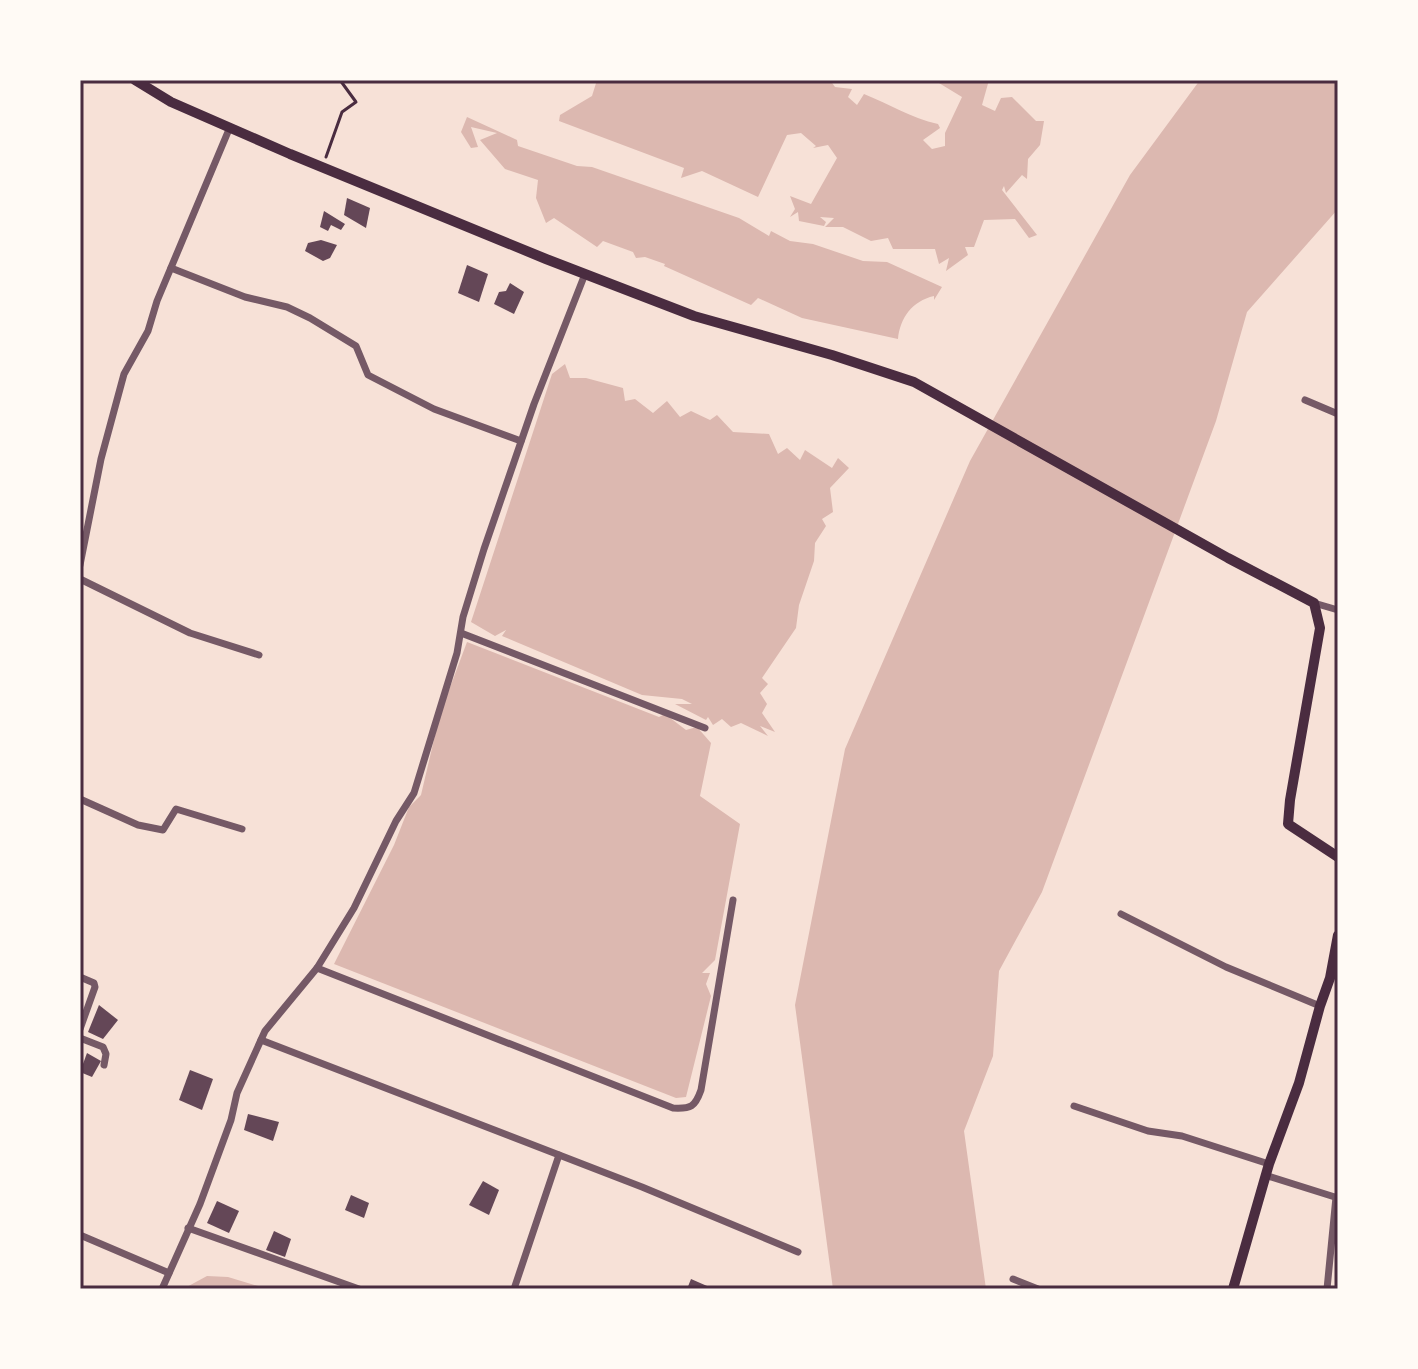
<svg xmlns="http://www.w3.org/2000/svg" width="1418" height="1369" font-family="Inter,sans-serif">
<rect width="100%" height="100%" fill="#f7e1d7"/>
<g fill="#dcb8b0">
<path d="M597 80H830L835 87 852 89 848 97 857 105 864 94C889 104 911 118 938 124L940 128 923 140 932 149 945 146V133L962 97 934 80H989L982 105 995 111 1001 98 1012 97 1036 121H1044L1040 145 1028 159 1027 179 1022 175 1006 193 1004 186 1002 190 1037 235 1029 238 1015 219 984 220 974 247H965L968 255 946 271 949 258 939 264 935 249H893L888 238 871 241 843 227H825L834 218 820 217 826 222 824 226 799 221 798 212 790 217 795 209 790 196 811 204 837 158 828 145 813 148 816 146 801 133 787 135 758 197 702 171 681 178 684 168 559 121 560 115 592 96Z"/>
<polygon points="1200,80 1338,80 1338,209 1247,312 1216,421 1042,892 999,971 993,1056 964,1131 986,1289 833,1289 795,1005 845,749 970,461 1130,175"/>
<path d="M467 117 517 140 518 146 577 166 592 167 739 218 769 236 771 231 790 241 813 244 863 261 887 262 942 287 934 300V296C912 301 900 318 898 339L802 318 758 298 751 305 664 266 665 264 645 257 636 258 633 252 603 241 597 247 554 218 546 223 536 198 538 180 505 169 480 140 497 133 471 127 478 147 471 148 461 132Z"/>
<polygon points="565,364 570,378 586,378 623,388 625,401 635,399 653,413 667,401 680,417 691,411 710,420 717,415 733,432 769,434 778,454 787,448 800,460 805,450 832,468 838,458 849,468 830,488 833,512 822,519 826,526 815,543 814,561 799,605 796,628 762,678 768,684 760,693 767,704 762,713 775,732 760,726 768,736 741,723 731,727 722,719 713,725 708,717 706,720 675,704 692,704 682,699 642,695 502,636 506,630 495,636 471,622 552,374"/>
<polygon points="467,642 659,717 665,714 686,730 697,727 711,743 700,796 740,824 715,960 702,973 710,973 706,984 711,996 686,1097 676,1098 334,964 394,845 409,807 421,795 440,714"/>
<polygon points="207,1276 228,1277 268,1289 183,1289"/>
</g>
<g fill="#644757">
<polygon points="347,198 370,208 366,228 344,215"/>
<polygon points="324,211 345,224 341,230 331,225 328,231 320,227"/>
<polygon points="321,240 337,245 330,258 323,261 305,251 308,243"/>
<polygon points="467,265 488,274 479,302 458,293"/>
<polygon points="510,283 524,292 514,314 494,304 499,292 506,291"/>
<polygon points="99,1005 118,1020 103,1039 88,1032"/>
<polygon points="87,1053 101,1061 92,1077 80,1072"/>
<polygon points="190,1070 213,1079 202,1110 179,1100"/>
<polygon points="248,1114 279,1122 273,1141 244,1130"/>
<polygon points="483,1181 499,1190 489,1215 469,1205"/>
<polygon points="351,1195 369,1203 364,1218 345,1210"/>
<polygon points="217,1201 239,1211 229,1233 207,1223"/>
<polygon points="274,1231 291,1239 285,1257 266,1250"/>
<polygon points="691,1279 714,1289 687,1289"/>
</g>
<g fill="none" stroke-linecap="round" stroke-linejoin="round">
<polyline stroke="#4a2c40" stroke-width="3" points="326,157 342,112 356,102 340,80"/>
<g stroke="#755966" stroke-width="7">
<polyline points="171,268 245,297 287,307 310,318 356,346 368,375 434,409 521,441"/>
<polyline points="1305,400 1338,414"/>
<polyline points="80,565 101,459 124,374 148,331 157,301 230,127"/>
<polyline points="80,579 190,633 259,655"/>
<polyline points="1314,603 1338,610"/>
<polyline points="461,633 705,728"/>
<polyline points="80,799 138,825 163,830 176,809 242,829"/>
<polyline points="1121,914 1226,967 1320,1006"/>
<path d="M317 968 673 1108C691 1109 695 1107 701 1090L733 900"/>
<polyline points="80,977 94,983 95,987 80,1029"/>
<polyline points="80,1038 103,1047 106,1054 104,1065"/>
<polyline points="261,1040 642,1187 798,1252"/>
<polyline points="1074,1106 1148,1131 1182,1136 1269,1164"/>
<polyline points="1265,1175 1338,1198"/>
<polyline points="188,1228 359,1289"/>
<polyline points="80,1235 169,1273"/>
<polyline points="1013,1279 1038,1289"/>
<polyline points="162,1289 200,1204 231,1120 237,1093 265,1031 317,968 354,908 396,821 414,793 457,653 463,617 484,549 534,404 585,274"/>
<polyline points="514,1289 559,1155"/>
<polyline points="1327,1289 1336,1197"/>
</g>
<g stroke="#4a2c40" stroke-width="10">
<polyline points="135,80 171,102 290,154 546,259 694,316 832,355 914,382 1228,558 1314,603 1320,628 1290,800 1288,824 1338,857"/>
<polyline points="1233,1289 1269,1164 1299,1083 1320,1006 1330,978 1338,935"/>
</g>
</g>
<rect width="1418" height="1369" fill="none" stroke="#fffaf5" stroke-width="164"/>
<rect x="82" y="82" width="1254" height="1205" fill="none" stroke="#4a2c40" stroke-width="3"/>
</svg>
